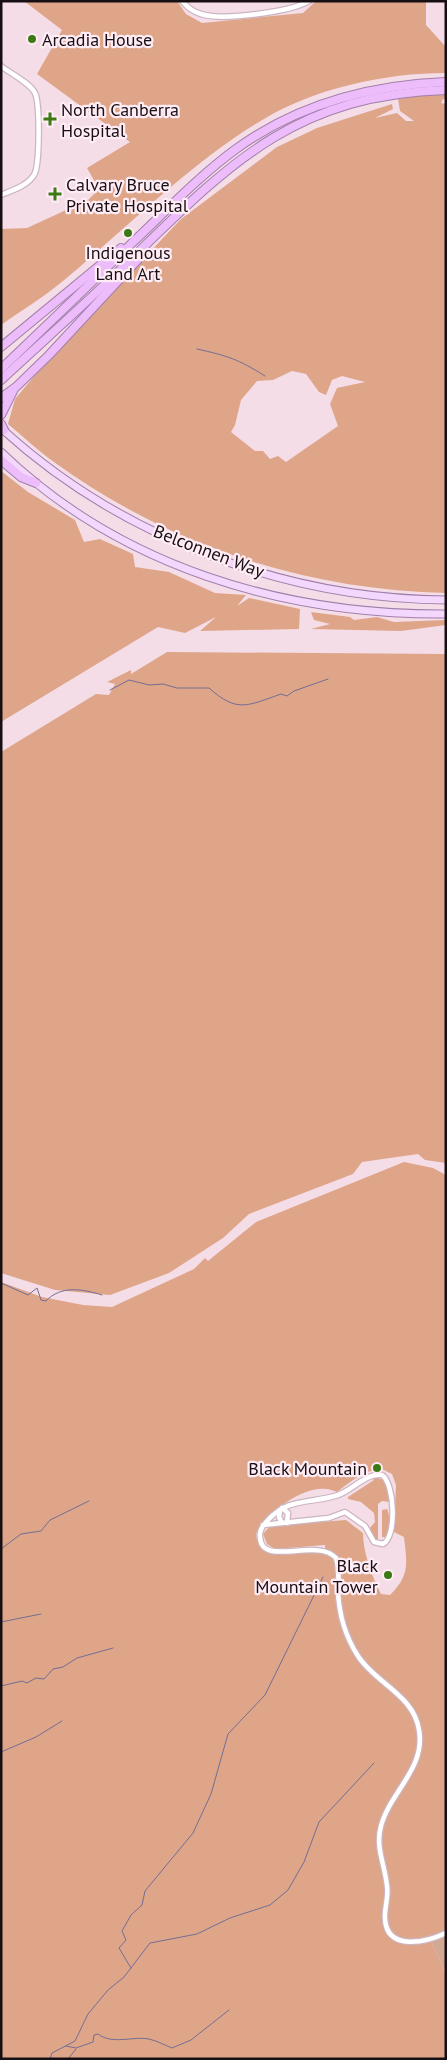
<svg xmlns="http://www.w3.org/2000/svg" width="447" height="2060" font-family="'PT Sans',sans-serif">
<rect width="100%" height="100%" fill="#f5dde8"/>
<polygon fill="#d1a995" points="446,1933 446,1974 430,1939"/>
<g fill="#dea589" fill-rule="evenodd">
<path d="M24 1H177L186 14 202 23 303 13 316 1H426V25L446 47V73C385 73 316 88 264 119 192 161 127 228 63 281 44 297 22 310 1 325V229L27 228 88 200 99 189 87 168 130 142 37 74 62 30Z"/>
<path d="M431 94H446V99H443L441 103 446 104V593C305 590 168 545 54 462 38 451 23 436 8 424L15 399 51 356 181 219 277 147 317 128 392 104 393 109 375 118 397 113 406 121H414L400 111 398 99ZM292 371 306 374 319 392 326 395 332 380 342 376 365 382 337 388 330 404 338 426 286 462 278 456 270 459 263 451H255L231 432 235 425 241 400 257 381 273 380Z"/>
<polygon points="1,471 28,492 75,520 84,542 100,539 133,554 135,567 169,572 215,593 246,595 237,606 249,598 300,609 299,629 200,631 216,617 185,633 158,627 1,722"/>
<polygon points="311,612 350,617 354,620 377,617 394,622 446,620 446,625 401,631 311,629 330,624 314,620"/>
<polygon points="167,652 446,654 446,1163 425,1160 418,1154 362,1162 353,1174 249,1214 223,1238 169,1273 110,1295 55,1290 1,1273 1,752 96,694 109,695 115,684 107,682 131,670 131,674"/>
<path d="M404 1162 433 1168 446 1175V1933L430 1939 446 1974V2059H1V1282L42 1297 83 1305 112 1307 194 1269 205 1258 208 1261 256 1222ZM382 1469 392 1474 396 1485 394 1532 404 1537C407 1564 410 1575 390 1595L381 1594C372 1577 363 1552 363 1533L346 1520 270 1526 263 1534 267 1544 275 1549 325 1545V1552C303 1550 259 1567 256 1534 264 1514 304 1485 326 1489 330 1489 334 1491 337 1492 351 1481 364 1470 382 1469Z"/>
<polygon points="376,1477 385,1481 390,1502 382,1501 378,1504 378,1540 375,1539 370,1528 375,1522 374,1513 361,1502 348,1499 348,1497 374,1480 372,1478"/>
<path d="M387 1509C391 1516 389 1530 387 1537H382V1510Z"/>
</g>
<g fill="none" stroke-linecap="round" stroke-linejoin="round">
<g stroke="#736e94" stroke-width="1">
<path d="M197 349C228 356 238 359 265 376"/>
<path d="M110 690 129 680 149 685 163 684 177 688H209C237 713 247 706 281 694L287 696 294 691 328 679"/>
<path d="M1 1283 28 1295 37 1288 41 1300 46 1301C61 1285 83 1289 102 1295"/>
<polyline points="1,1549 21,1534 41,1531 50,1520 89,1501"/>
<polyline points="1,1622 41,1614"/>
<polyline points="1,1686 22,1681 27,1683 36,1678 44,1679 53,1669 63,1667 77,1658 113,1648"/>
<polyline points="1,1752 36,1737 62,1721"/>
<polyline points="131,1968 119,1948 126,1940 122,1931 131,1915 142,1905 145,1891 193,1833 211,1794 228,1734 265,1695 323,1577"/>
<path d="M66 2046 76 2048 93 2042 94 2035 98 2034C112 2045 133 2036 149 2039 157 2041 165 2045 172 2048L191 2040 229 2010"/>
<polyline points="50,2059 52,2053 75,2041 88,2014 108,1990 124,1977 150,1943 197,1934 230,1918 270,1905 288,1890 304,1862 319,1822 374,1763"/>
<polyline points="68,2059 76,2049"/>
</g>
<g stroke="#ccb5c0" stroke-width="7">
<g id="minor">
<path d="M182 1C188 8 193 12 201 14 222 21 290 12 309 1"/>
<path d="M1 66C11 74 29 82 35 93 40 104 40 165 34 175 27 186 13 190 1 195"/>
<polyline points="282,1508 288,1513 287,1523"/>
<polyline points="280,1510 279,1517 282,1523"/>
<path d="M263 1525 329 1518 345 1512 365 1526 374 1542 383 1544C397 1537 395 1484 382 1475 365 1473 353 1490 338 1495 311 1504 289 1497 268 1520 263 1525 259 1530 260 1537 261 1568 317 1537 336 1558 340 1569 338 1580 338 1591 339 1615 345 1636 358 1656 375 1683 414 1695 419 1730 426 1768 390 1792 381 1826 375 1847 385 1865 387 1886 389 1897 384 1908 385 1919 387 1952 427 1942 446 1933"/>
</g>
</g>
<g stroke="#a17faa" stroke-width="9">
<g id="primary">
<path d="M1 428C120 537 284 599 446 600"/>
<path d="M1 452C120 567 283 615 446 614"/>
</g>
</g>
<g stroke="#a17faa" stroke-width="10">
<g id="motorway">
<polyline points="1,347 121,248"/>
<path d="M1 369C45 327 89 285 132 243 166 211 199 176 236 149 298 104 370 85 446 82"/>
<path d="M1 380C42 342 84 305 124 266 227 166 292 95 446 90"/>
<polyline points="1,398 16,387 49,355 141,256"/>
<polyline points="1,415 13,391"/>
<polyline points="1,424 4,430"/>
<polyline points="1,460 21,477 36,483"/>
</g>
</g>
<use href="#minor" stroke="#fff" stroke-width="4.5"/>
<use href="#primary" stroke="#f4d7fd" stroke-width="7"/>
<use href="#motorway" stroke="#ecbcfb" stroke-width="8"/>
</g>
<g fill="#3b7915" stroke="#ffecf5" stroke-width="2">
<circle cx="32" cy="39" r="5"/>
<path d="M47.5 111.5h5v5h5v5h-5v5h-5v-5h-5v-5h5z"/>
<path d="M52.5 186.5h5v5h5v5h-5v5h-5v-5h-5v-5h5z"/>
<circle cx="128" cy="233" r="5"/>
<circle cx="377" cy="1468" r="5"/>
<circle cx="388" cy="1575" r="5"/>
</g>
<g text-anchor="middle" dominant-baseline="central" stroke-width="4.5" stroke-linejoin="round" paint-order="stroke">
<g font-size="18" fill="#170f13" stroke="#ffecf5" text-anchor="start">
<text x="42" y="39">Arcadia House</text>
<text x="61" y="109">North Canberra<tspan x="61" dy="21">Hospital</tspan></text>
<text x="66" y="184">Calvary Bruce<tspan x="66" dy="21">Private Hospital</tspan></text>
<text x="128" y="252" text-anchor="middle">Indigenous<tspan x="128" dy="21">Land Art</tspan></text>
<text x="367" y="1468" text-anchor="end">Black Mountain</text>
<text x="378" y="1565" text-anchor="end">Black<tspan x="378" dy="21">Mountain Tower</tspan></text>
</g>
<g font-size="18" fill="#170f13" stroke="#ffecf5">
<text transform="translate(209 551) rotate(21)">Belconnen Way</text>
</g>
</g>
<rect width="447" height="2060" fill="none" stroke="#170f13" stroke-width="5"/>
</svg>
